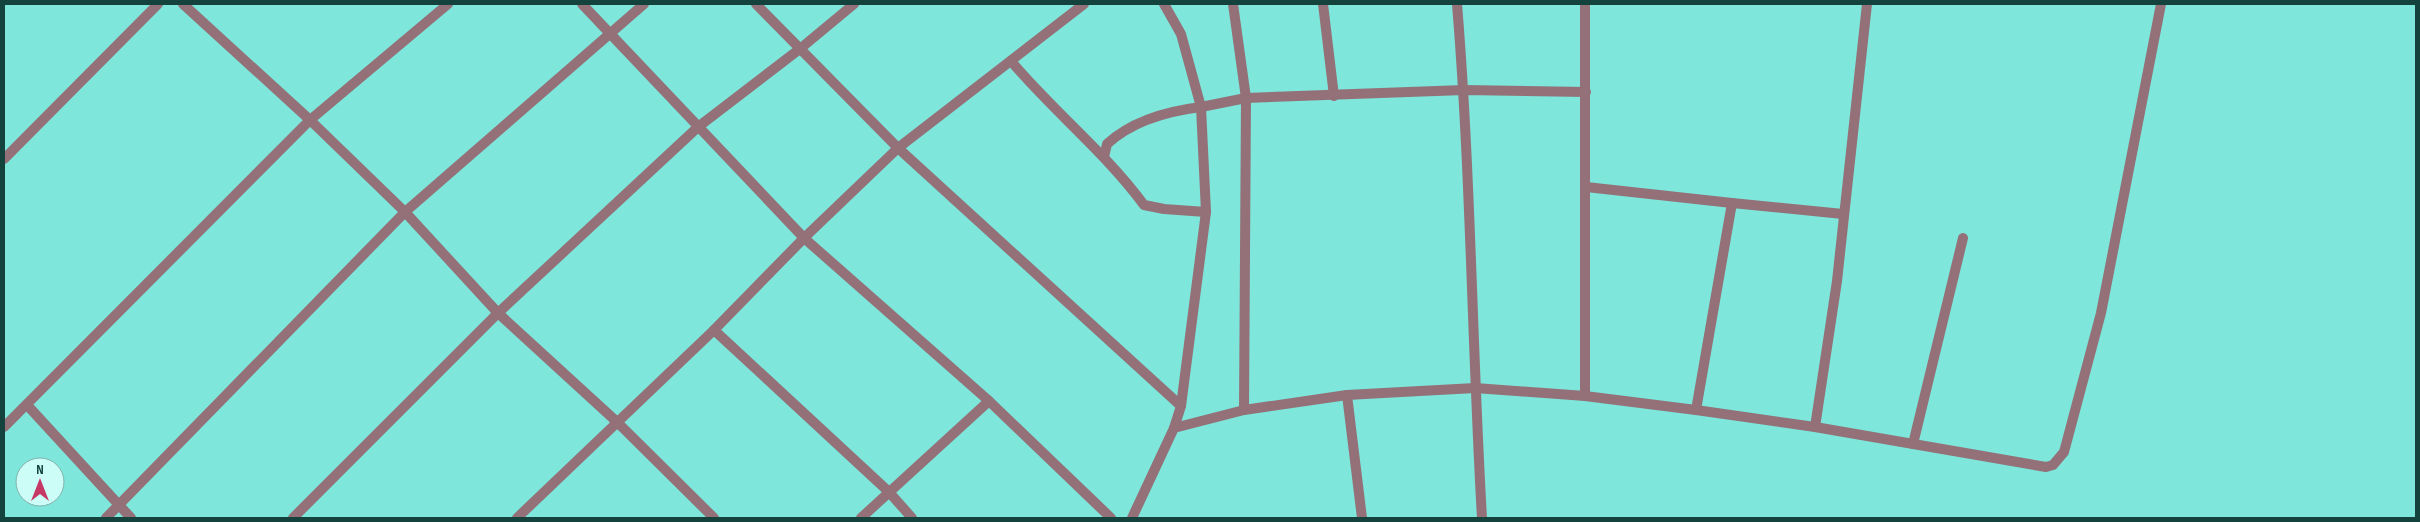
<svg xmlns="http://www.w3.org/2000/svg" width="2420" height="522" font-family="'Sofia Sans Condensed',sans-serif">
<rect width="100%" height="100%" fill="#7ee6db"/>
<g fill="none" stroke-linecap="round" stroke-linejoin="round">
<g stroke="#947178" stroke-width="10">
<path d="M1011 61C1053 111 1105 152 1144 205L1164 209 1206 212"/>
<path d="M1104 157 1107 144C1132 121 1168 111 1201 107"/>
</g>
<polyline stroke="#947178" stroke-width="10" points="861,518 989,401"/>
<g stroke="#947178" stroke-width="10">
<polyline points="183,4 310,120 405,212 498,313 617,422 714,518"/>
<polyline points="582,4 804,238 989,401 1111,518"/>
<polyline points="756,4 898,148 1181,406"/>
<polyline points="1233,4 1246,98 1244,410"/>
<polyline points="1323,4 1334,96"/>
<path d="M1457 4C1471 175 1472 347 1482 518"/>
<polyline points="1585,4 1585,396"/>
<polyline points="1201,107 1246,98 1464,90 1586,92"/>
<polyline points="4,159 158,4"/>
<polyline points="1586,187 1732,203"/>
<polyline points="714,330 889,492 912,518"/>
<polyline points="1347,395 1362,518"/>
<polyline points="28,406 131,518"/>
<polyline points="1696,410 1732,203 1843,214"/>
<polyline points="4,427 310,120 448,4"/>
<polyline points="1815,427 1837,281 1867,4"/>
<polyline points="1174,428 1244,410 1347,395 1475,388 1585,396 1696,410 1815,427 2046,467 2053,465 2064,452 2101,313 2161,4"/>
<polyline points="1913,444 1963,238"/>
<polyline points="106,518 405,212 644,4"/>
<polyline points="293,518 498,313 698,127 801,48 854,4"/>
<polyline points="517,518 714,330 804,238 898,148 1084,4"/>
<polyline points="1132,518 1174,428 1181,406 1206,212 1201,107 1181,34 1164,4"/>
</g>
</g>
<rect width="2420" height="522" fill="none" stroke="#14423d" stroke-width="10"/>
<g transform="translate(40 482)"><circle r="24" fill="#cdfdf7" stroke="#83b2ad"/>
<path d="M0-4L9 19L0 12L-9 19Z" fill="#c63865"/>
<text y="-8" font-size="14" font-weight="bold" text-anchor="middle" fill="#14423d">N</text>
</g>
</svg>
